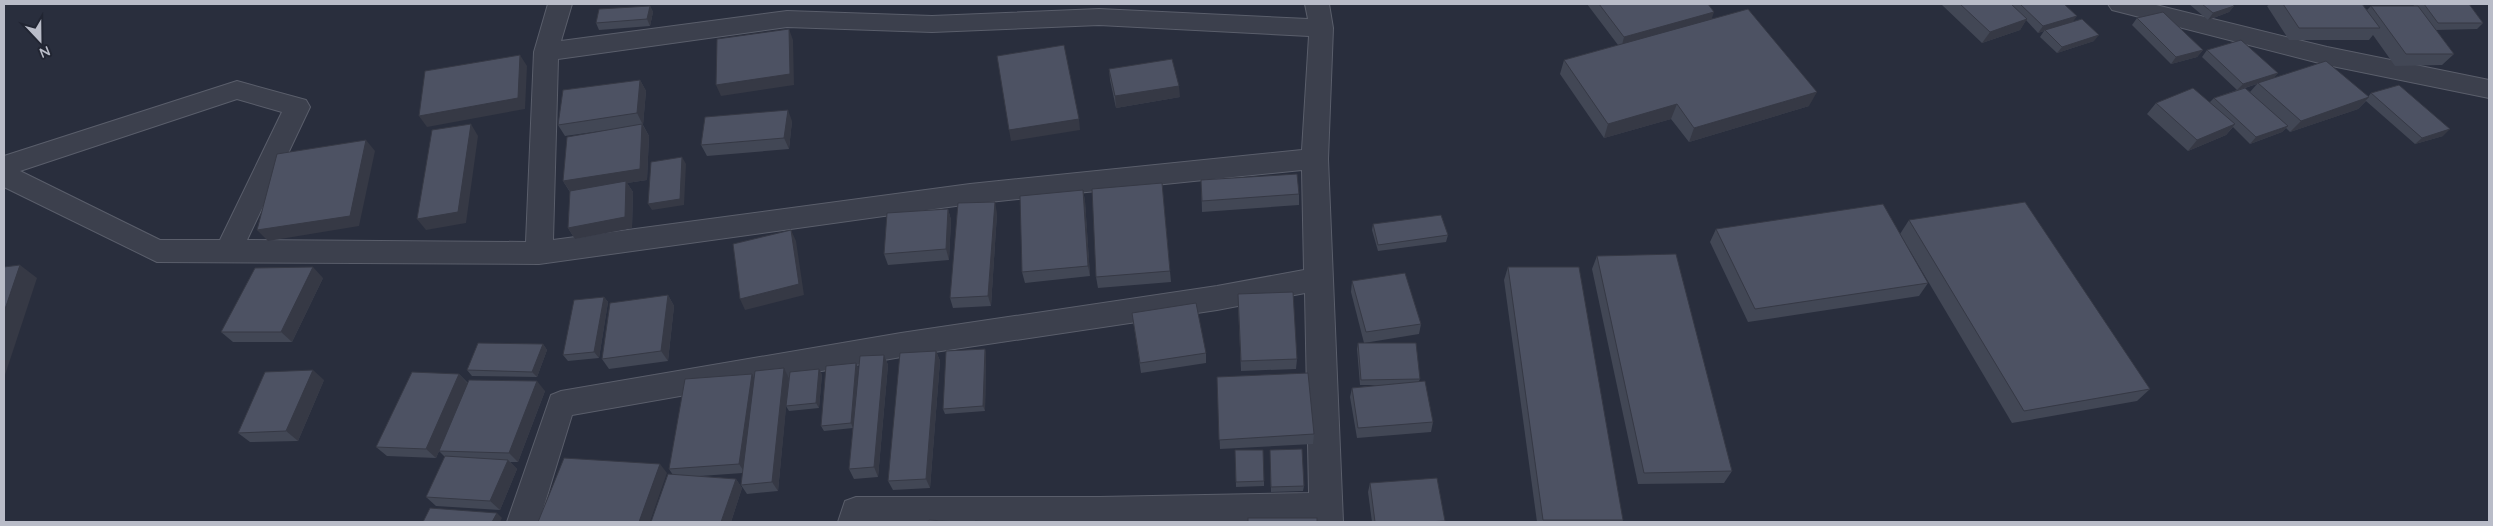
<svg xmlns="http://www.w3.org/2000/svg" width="2493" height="526" font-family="Quicksand,sans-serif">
<rect width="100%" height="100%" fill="#292e3d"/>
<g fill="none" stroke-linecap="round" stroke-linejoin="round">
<g stroke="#5a5e6b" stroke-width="2">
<g id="minor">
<path d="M548 4H572L561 41 787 11 932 16 1099 9 1308 19 1305 4H1329L1333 28 1328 159 1343 522H838L845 501 856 497H1099L1309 493 1305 293 1217 310 901 357 572 415 539 522H507L551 395 561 391 901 333 1217 286 1304 270 1302 170 970 204 539 264 157 262 4 187V156L237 81 306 100 310 107 247 240 526 242 534 52ZM1099 25 1309 36 1302 150 970 184 553 240 558 59 787 27 932 32ZM237 99 282 112 220 240H160L20 171Z"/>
<polygon points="2108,4 2152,4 2327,47 2489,80 2489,98 2327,65 2120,12 2112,10"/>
</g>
</g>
<use href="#minor" fill="#3c404d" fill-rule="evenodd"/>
</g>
<g fill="#424755" fill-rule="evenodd">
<polygon points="1587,4 1708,4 1712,19 1809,106 1689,142 1671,119 1604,138 1560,74 1564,60 1618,45"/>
<polygon points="1943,4 2011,4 2013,5 2014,4 2064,4 2073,21 2094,41 2057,53 2040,37 2044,31 2038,33 2026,20 2020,30 1982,43 1942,5"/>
<polygon points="2189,4 2232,4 2234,6 2229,12 2208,20"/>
<polygon points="2270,4 2362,4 2367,10 2371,6 2414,6 2413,4 2469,4 2483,23 2477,29 2436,30 2454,54 2442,65 2395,66 2373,35 2369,40 2289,40 2267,6"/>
<polygon points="650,6 653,12 650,26 599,30 596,23"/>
<polygon points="2137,18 2203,50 2197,57 2171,64 2132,25"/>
<path d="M2207 50 2278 73 2274 77 2368 97 2371 93 2443 136 2415 144 2366 101 2358 109 2290 132 2286 128 2282 132 2250 144 2233 127 2226 135 2188 151 2147 114 2156 103 2210 102 2214 98 2237 90 2202 57ZM2257 84 2250 92 2245 88Z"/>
<polygon points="1109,69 1180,97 1116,108 1110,80"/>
<polygon points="640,80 646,91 643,125 649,136 647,180 627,183 633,192 632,228 575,239 568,228 570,192 563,181 623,128 565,136 558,125"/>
<polygon points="792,121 789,149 707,156 701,145"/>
<polygon points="1201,180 1299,194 1299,205 1202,212"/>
<polygon points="1162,183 1171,282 1098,288 1096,277"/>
<polygon points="1083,190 1085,201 1090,276 1025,283 1022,272"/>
<polygon points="948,209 951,220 949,260 888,265 884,254"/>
<polygon points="997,213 991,306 953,308 950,298"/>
<polygon points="1909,220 2150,389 2137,401 2012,423 1900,234"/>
<polygon points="1373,224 1448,235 1446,242 1378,251 1372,230"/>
<polygon points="1716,229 1928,283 1919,296 1748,322 1710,242"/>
<polygon points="1597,256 1732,471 1724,483 1638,484 1592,269"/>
<polygon points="1508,267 1623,520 1622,522 1537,522 1504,280"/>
<polygon points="323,278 292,342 233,342 221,332"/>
<polygon points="1352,281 1421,324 1419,334 1364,343 1351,292"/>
<polygon points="668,295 674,306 668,361 609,369 602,359"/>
<polygon points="604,297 608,302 599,358 568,361 563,355"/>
<polygon points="1238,304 1297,359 1296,369 1241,371"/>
<polygon points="1132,313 1206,353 1206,363 1141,373"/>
<polygon points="1358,343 1420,379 1419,381 1433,422 1431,432 1357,438 1350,397 1352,388 1379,385 1360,385 1357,349"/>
<polygon points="543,344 547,350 537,377 472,376 467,370"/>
<polygon points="985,349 986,355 985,411 945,414 943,409"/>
<polygon points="936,351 940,361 930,488 893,490 888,481"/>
<polygon points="884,355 888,365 878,477 854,479 849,469 853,428 824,431 821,426 856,363 858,368 855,408"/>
<polygon points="784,368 789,378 822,374 819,408 789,411 786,406 778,491 747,494 741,485 743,473 700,476 736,479 742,488 731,522 651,522 673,475 669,469 754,378"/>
<polygon points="459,374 468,383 545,391 518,462 510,462 517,469 500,510 436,506 426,497 445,457 439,451 447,433 436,458 387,456 376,447"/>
<polygon points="1217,377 1314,434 1313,444 1220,449"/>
<polygon points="324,380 298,441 250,442 238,433"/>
<polygon points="1235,450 1264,481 1264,486 1236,487"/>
<polygon points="1270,450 1304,486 1303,491 1271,492"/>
<polygon points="1370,483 1445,521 1444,522 1372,522 1368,492"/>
</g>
<g fill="#363945">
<polygon points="650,6 653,12 650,26 647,19"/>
<polygon points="2234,6 2229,12 2208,20 2213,13"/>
<polygon points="1714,12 1710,24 1621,49 1624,37"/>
<polygon points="2077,16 2072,23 2045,30 2044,31 2038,33 2043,26"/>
<polygon points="2027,19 2020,30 1982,43 1990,32"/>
<polygon points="789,29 793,40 794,85 721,96 716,85"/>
<polygon points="2099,35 2094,41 2057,53 2062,47"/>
<polygon points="2203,50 2197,57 2171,64 2176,57"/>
<polygon points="520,55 527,66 525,109 427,127 419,116"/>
<polygon points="2278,73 2272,80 2258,83 2257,84 2237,90 2243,84"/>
<polygon points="640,80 646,91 643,125 637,113"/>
<polygon points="1179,86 1180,97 1116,108 1115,96"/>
<polygon points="1817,92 1809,106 1689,142 1694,128"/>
<polygon points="2369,97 2358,109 2290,132 2301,121"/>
<polygon points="1677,104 1671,119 1604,138 1608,124"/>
<polygon points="788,110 792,121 789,149 784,138"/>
<polygon points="1079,119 1080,130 1011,141 1009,130"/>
<polygon points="471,124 478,136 466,223 426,230 417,219"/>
<polygon points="642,124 649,136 647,180 627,183 633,192 632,228 575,239 568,228 571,193 563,181"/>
<polygon points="2235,124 2226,135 2188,151 2197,140"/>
<polygon points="2288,126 2282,132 2250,144 2256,137"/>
<polygon points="2450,129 2443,136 2415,144 2422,138"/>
<polygon points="366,140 375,151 359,226 268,241 257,230"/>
<polygon points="682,157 686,164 684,205 652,210 648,204"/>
<polygon points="1083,190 1085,201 1090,276 1088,266"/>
<polygon points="995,202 997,213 991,306 988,296"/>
<polygon points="948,209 951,220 949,260 946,249"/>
<polygon points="791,230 796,241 804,295 745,310 740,299"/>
<polygon points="20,265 37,278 4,378 4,312"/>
<polygon points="313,267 323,278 292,342 281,332"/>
<polygon points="668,295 674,306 668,361 661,351"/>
<polygon points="604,297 608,302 599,358 594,352"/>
<polygon points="543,344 547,350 537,377 532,372"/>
<polygon points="985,349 986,355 985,411 983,406"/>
<polygon points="936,351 940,361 930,488 926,479"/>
<polygon points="884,355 888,365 878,477 874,467"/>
<polygon points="856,363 858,368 853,428 851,423"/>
<polygon points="784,368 789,378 778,491 772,482"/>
<polygon points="819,369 822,374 819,408 816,403"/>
<polygon points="313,370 324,380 298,441 286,431"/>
<polygon points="459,374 468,384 436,458 426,449"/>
<polygon points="752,374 757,384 745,473 739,464"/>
<polygon points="537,381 545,391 518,462 509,453"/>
<polygon points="508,460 517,469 500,510 490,501"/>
<polygon points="660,464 667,473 650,522 639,522"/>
<polygon points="736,479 742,488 731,522 721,522"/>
<polygon points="497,513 502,518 500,522 492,522"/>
</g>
<g fill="#4d5263" stroke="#363945">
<polygon points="1599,4 1708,4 1714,12 1624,37"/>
<polygon points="1960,4 2011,4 2027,19 1990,32"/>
<polygon points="2020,4 2064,4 2077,16 2043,26"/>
<polygon points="2202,4 2232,4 2234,6 2213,13"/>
<polygon points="2283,4 2362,4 2380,28 2299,28"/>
<polygon points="2424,4 2469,4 2483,23 2438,23"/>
<polygon points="650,6 647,19 596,23 599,9"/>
<polygon points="2371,6 2418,6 2454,54 2406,54"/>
<polygon points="1748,9 1817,92 1694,128 1677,104 1608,124 1564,60"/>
<polygon points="2163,12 2203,50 2176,57 2137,18"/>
<polygon points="2082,19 2099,35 2062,47 2045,30"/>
<polygon points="789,29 790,74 716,85 717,39"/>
<polygon points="2241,40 2278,73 2243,84 2207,50"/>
<polygon points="1064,45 1079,119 1009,130 997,56"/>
<polygon points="520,55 518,98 419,116 425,71"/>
<polygon points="1172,59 1179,86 1115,96 1109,69"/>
<polygon points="2326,61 2369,97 2301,121 2258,83"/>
<polygon points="640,80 637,113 558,125 563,90"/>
<polygon points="2399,85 2450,129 2422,138 2371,93"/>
<polygon points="2193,88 2235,124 2197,140 2156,103"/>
<polygon points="2245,88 2288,126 2256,137 2214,98"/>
<polygon points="788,110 784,138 701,145 705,117"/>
<polygon points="471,124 458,212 417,219 432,130"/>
<polygon points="642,124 640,169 563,181 567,137"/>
<polygon points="366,140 350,216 257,230 277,154"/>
<polygon points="682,157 680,199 648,204 651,162"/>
<polygon points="1297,174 1299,194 1202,201 1201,180"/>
<polygon points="626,181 625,217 568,228 570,191"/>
<polygon points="1162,183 1170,271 1096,277 1092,189"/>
<polygon points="1083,190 1088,266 1022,272 1020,196"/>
<polygon points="995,202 988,296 950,298 958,203"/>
<polygon points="2025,202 2150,389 2024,411 1909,220"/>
<polygon points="1883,204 1928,283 1755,309 1716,229"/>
<polygon points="948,209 946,249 884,254 887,213"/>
<polygon points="1441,215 1448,235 1378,245 1373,224"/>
<polygon points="791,230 799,284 740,299 733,244"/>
<polygon points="1676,254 1732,471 1644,473 1597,256"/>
<polygon points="20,265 4,312 4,267"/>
<polygon points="313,267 281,332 221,332 255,268"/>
<polygon points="1508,267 1579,267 1623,520 1543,520"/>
<polygon points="1405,273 1421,324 1366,332 1352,281"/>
<polygon points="1293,292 1297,359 1241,361 1238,294"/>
<polygon points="668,295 661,351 602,359 610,303"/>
<polygon points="604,297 594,352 563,355 574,300"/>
<polygon points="1196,303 1206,353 1140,363 1132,313"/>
<polygon points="478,343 543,344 532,372 467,370"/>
<polygon points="1358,343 1416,343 1420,379 1361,380"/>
<polygon points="985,349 983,406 943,409 946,351"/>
<polygon points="936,351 926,479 888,481 900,353"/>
<polygon points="884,355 874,467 849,469 860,356"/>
<polygon points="856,363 851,423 821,426 826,366"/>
<polygon points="784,368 772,482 741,485 755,371"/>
<polygon points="819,369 816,403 786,406 790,372"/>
<polygon points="313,370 286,431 238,433 265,372"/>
<polygon points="412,372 459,374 426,449 376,447"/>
<polygon points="1308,373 1314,434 1219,440 1217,377"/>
<polygon points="752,374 739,464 669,469 685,379"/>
<polygon points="469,380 537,381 509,453 439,451"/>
<polygon points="1425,381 1433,422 1358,428 1352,388"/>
<polygon points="1302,449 1304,486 1271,487 1270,450"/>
<polygon points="1235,450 1263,450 1264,481 1236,482"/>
<polygon points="445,456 508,460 490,501 426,497"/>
<polygon points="564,458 660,464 639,522 538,522"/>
<polygon points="668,474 736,479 721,522 651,522"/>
<polygon points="1437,478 1445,521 1427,522 1375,522 1370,483"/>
<polygon points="430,508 497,513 492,522 423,522"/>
<rect x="1248" y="518" width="69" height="4"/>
<polygon points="929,520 956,522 929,522"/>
<polygon points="975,521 991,522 975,522"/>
</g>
<rect width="2493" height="526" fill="none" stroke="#b9bcc8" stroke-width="10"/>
<g transform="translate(40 40) rotate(158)" stroke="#212532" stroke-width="4" paint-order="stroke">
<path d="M0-4L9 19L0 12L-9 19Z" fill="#b9bcc8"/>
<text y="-8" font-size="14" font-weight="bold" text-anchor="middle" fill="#b9bcc8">N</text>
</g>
</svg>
